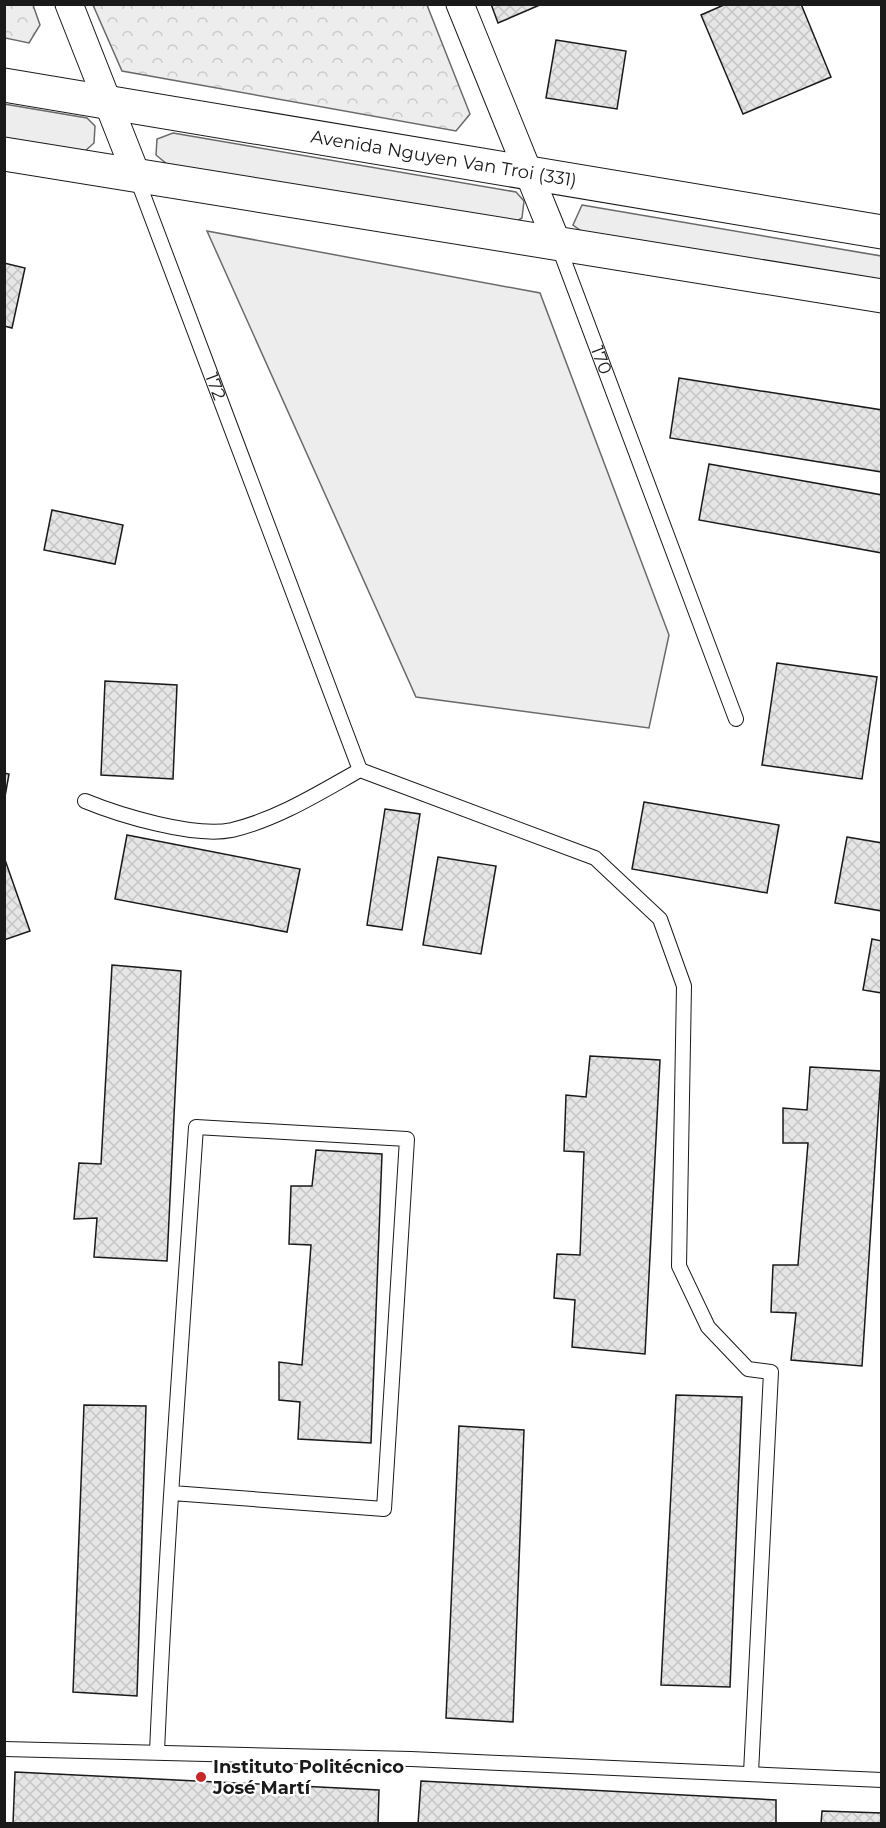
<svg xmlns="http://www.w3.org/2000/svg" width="886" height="1828" font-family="Montserrat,sans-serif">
<defs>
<pattern id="forest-crowns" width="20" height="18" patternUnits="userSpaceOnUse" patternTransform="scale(1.5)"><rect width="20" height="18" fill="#ededed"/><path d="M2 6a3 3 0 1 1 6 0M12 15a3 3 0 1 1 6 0" fill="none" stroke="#cbcbcb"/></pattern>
<pattern id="building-cross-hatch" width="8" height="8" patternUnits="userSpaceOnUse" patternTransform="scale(1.5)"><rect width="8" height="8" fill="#e6e6e6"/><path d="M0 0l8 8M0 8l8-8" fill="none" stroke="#c5c5c5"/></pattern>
</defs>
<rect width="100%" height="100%" fill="#fff"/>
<g fill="#ededed" stroke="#6a6a6a" stroke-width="1.5">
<polygon points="4,104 87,118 95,126 94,143 85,151 5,138"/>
<polygon points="173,133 516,192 524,201 522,218 512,224 167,164 156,155 157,139"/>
<polygon points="582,205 881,256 881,284 584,233 573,225"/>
<polygon points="207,231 540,293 669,635 649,728 416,697"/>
</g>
<g fill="url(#forest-crowns)" stroke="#6a6a6a" stroke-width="1.5">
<polygon points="4,5 33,5 40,25 29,43 5,38"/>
<polygon points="93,5 427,5 470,114 456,131 122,71"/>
</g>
<g fill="url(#building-cross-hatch)" stroke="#1a1a1a" stroke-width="1.5">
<polygon points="491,4 542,4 498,23"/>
<polygon points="726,4 801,4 831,77 743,114 701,15"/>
<polygon points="556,40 626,51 617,109 546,98"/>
<polygon points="4,263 25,268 12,328 4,326"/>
<polygon points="679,378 882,410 882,472 670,438"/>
<polygon points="709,464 882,495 882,553 699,520"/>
<polygon points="52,510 123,525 115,564 44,550"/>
<polygon points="777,663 877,677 862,779 762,765"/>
<polygon points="105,681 177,685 173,779 101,775"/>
<polygon points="4,773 9,774 4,802"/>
<polygon points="644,802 779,825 767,893 632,869"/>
<polygon points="385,809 420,814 402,930 367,925"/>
<polygon points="127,835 300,869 287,932 115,899"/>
<polygon points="847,837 882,843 882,911 835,903"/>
<polygon points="4,857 30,931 4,940"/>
<polygon points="438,857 496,866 481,954 423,945"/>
<polygon points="872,939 882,941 882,993 863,990"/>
<polygon points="112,965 181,971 167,1261 94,1257 97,1218 74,1219 79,1163 101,1164"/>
<polygon points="590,1056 660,1060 645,1354 572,1347 575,1300 554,1298 557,1254 580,1255 584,1152 564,1151 566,1095 586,1097"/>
<polygon points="810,1067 881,1071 862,1366 791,1360 796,1313 771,1312 773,1265 798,1265 808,1143 783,1143 783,1108 807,1110"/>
<polygon points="316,1150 382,1154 371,1443 298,1439 300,1402 279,1400 279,1362 302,1365 311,1245 289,1244 291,1186 312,1186"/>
<polygon points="676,1395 742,1397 730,1687 661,1685"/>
<polygon points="84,1405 146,1406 137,1696 73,1692"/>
<polygon points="459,1426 524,1430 513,1722 446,1718"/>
<polygon points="15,1772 379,1790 378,1824 13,1824"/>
<polygon points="421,1781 776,1800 776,1824 418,1824"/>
<polygon points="822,1811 882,1813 882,1824 821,1824"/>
</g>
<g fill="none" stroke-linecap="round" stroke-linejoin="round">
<g stroke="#1a1a1a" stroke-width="16">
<g id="service">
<path id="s1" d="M136 176 360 770"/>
<path id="s2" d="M558 245 736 719"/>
<path d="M85 801C119 815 194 838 232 830 278 819 319 793 360 770L595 858 660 919 684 986 679 1266 708 1327 748 1369 771 1372 751 1773"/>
<polyline points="4,1749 411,1759 882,1780"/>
<path d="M157 1752C166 1544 182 1336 196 1127L407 1139 384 1509 172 1493"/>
</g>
</g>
<g stroke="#1a1a1a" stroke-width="29">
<g id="minor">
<polyline points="69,4 136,174"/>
<polyline points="460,4 557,243"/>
</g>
</g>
<g stroke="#1a1a1a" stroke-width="35">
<g id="tertiary">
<path id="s3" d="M4 85 882 232"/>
<polyline points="4,154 882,296"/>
</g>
</g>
<use href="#service" stroke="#fff" stroke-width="14"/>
<use href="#minor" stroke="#fff" stroke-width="27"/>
<use href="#tertiary" stroke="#fff" stroke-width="33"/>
</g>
<circle fill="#c62828" stroke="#fff" stroke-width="2" cx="201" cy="1777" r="6"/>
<g text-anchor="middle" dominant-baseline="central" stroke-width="4.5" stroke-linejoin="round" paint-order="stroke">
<g font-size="18" fill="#1a1a1a" stroke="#fff">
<text stroke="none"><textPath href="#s3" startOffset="446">Avenida Nguyen Van Troi (331)</textPath></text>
<text stroke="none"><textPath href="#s2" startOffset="123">170</textPath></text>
<text stroke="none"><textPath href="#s1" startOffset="225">172</textPath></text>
</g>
<g font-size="18" font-weight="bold" fill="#1a1a1a" stroke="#fff" text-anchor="start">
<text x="213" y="1767">Instituto Politécnico<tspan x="213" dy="21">José Martí</tspan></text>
</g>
</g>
<rect width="886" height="1828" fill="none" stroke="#1a1a1a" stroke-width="12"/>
</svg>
